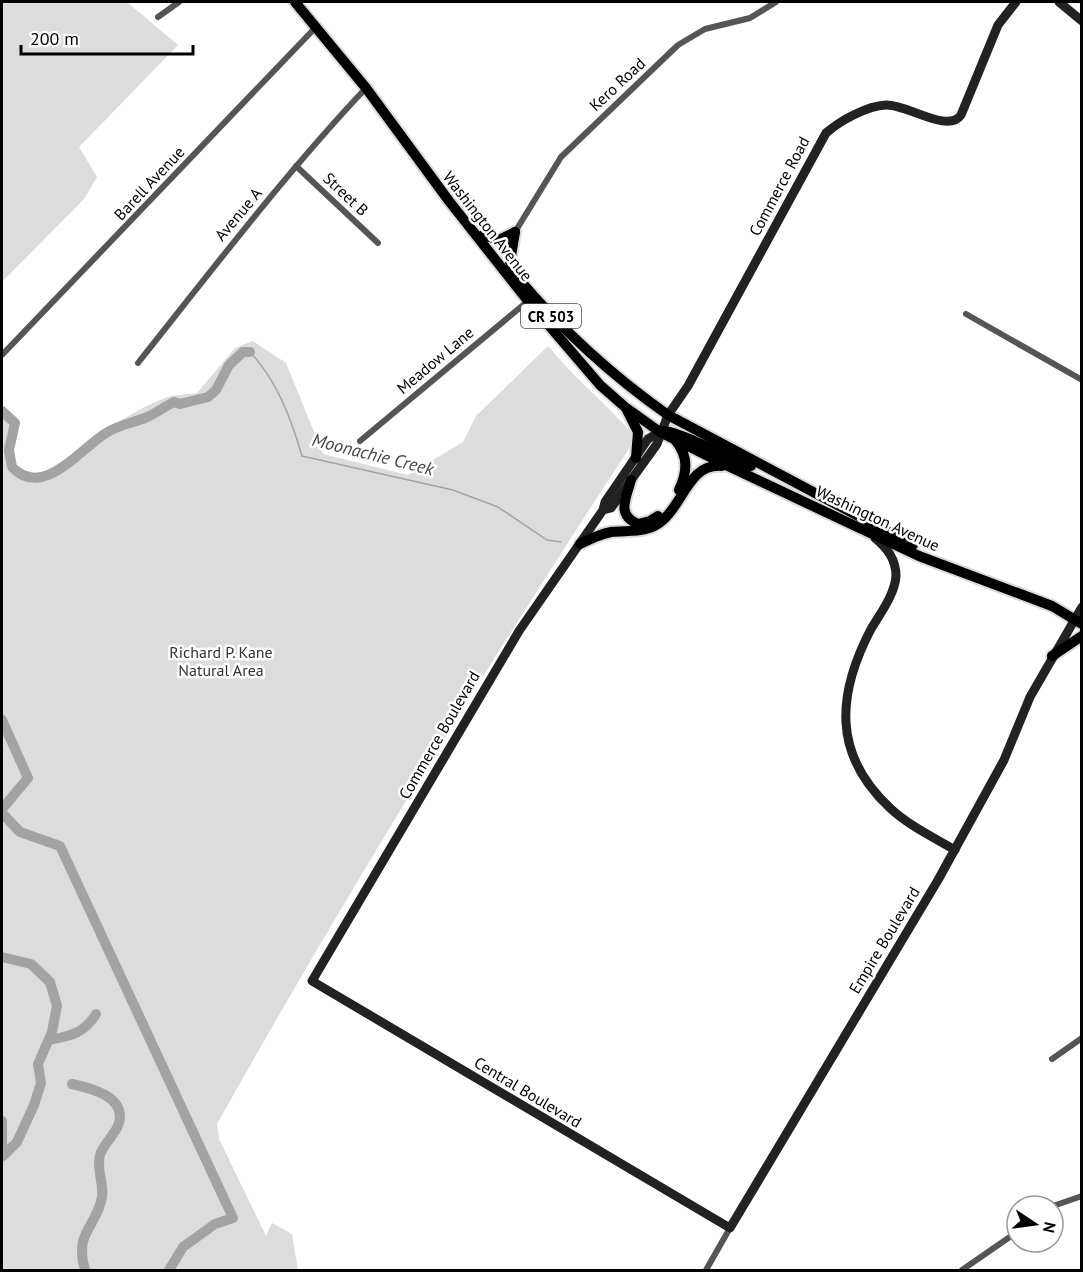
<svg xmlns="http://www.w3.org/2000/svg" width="1083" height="1272" font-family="'PT Sans',sans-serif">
<rect width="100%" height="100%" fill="#fff"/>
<g fill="#dcdcdc">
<polygon points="2,2 127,2 178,45 79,147 97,177 84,199 2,282"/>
<path d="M253 341 286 363 323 454 408 475 463 442 476 416 548 346C575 379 608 405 636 438 489 662 348 890 217 1124L219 1139 266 1236 272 1223 292 1234 298 1270H2V411L15 423 9 450 12 467C44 501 84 446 108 429 124 418 146 405 165 398 174 394 187 395 197 393L235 348Z"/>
</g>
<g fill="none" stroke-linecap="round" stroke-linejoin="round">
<path stroke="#a3a3a3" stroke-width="1.5" d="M250 352C277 381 291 418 302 456L453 490 498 507 547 540 561 542"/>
<g stroke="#a3a3a3" stroke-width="10">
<path d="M2 411 15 423 9 450 12 467C43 500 81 448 106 433 119 425 132 423 145 418 155 414 164 407 174 402L180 404 208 397 216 390 229 365 243 352H250"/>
<polyline points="2,720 28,778 2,809"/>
<polyline points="2,813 20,832 60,846 233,1218 215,1224 183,1247 169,1270"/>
<path d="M49 1040C69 1036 84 1034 96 1014"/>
<path d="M72 1084C90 1088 126 1096 119 1123 116 1134 104 1143 100 1155 96 1169 104 1183 102 1197 96 1229 74 1231 85 1270"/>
<polyline points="2,1121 2,1148"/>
<polyline points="2,1157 17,1142 34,1105 41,1083 38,1064 52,1032 57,1006 50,982 31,964 2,957"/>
</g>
<g stroke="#dbdbdb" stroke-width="14">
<g id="primary">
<polyline points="295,2 366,88 449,201 528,301 600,385 625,407 660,432 728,466 919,556 1052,606 1082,624"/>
<polyline points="483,235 499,240 515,232"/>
<polyline points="513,271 510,262 515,232"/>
<path d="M517 277C562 330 611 375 668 415L913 545"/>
<polyline points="627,410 638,432 636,458"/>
<path d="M663 431C673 429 735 460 751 466"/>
<path d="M676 441C689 457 687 473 679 490"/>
<path d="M631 480C626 498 616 515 638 524L650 521 658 516"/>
<path d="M580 544C590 539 600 534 611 532 631 530 648 534 664 519 684 501 690 463 722 466"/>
<polyline points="1052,656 1082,636"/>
</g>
</g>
<g stroke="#555" stroke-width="6">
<polyline points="158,17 179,2"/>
<polyline points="296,166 378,243"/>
<polyline points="515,232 561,157 678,45 705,29 750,18 776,2"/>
<polyline points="966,314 1082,380"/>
<polyline points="2,355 316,27"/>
<path d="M138 363C212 270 284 175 366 88"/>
<polyline points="360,441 528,301"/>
<polyline points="1052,1059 1082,1038"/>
<polyline points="1053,1206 1082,1196"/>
<polyline points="706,1270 730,1228"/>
<polyline points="962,1270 1017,1232"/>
</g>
<g stroke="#222" stroke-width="9">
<polyline points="1059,2 1082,21"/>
<polyline points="660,432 648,439 605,502 603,510 519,631 312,981 730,1228 938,880 1004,760 1030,697 1082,607"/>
<path d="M603 510 611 508 657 444 668 415 688 386 826 133C841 120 867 106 886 105 907 104 948 134 961 115L998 25 1016 2"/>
<path d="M875 538C887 548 896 559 896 576 895 594 880 614 871 629 837 694 832 754 890 808 908 825 933 837 955 850"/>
</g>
<use href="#primary" stroke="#000" stroke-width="10"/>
</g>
<g text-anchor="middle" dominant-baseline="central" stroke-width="5" stroke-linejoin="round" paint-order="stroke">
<rect fill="#fff" stroke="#4c4c4c" stroke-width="1.5" x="521" y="304" width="60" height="24" rx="4.5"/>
<g font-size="15" font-weight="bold" fill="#000">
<text x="551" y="316">CR 503</text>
</g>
<g font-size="16" fill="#000" stroke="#fff">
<text transform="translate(617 84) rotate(-43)">Kero Road</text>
<text transform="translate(149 183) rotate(-47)">Barell Avenue</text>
<text transform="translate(779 186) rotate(-62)">Commerce Road</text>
<text transform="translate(346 194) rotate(43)">Street B</text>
<text transform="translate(238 214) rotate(-50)">Avenue A</text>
<text transform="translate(488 226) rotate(52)">Washington Avenue</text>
<text transform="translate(435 360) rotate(-40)">Meadow Lane</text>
<text transform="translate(878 518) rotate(25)">Washington Avenue</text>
<text transform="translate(439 735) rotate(-60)">Commerce Boulevard</text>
<text transform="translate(884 940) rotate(-59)">Empire Boulevard</text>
<text transform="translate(528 1092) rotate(31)">Central Boulevard</text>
</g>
<g font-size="16" fill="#333" stroke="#fff">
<text x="221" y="652">Richard P. Kane<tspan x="221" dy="18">Natural Area</tspan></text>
</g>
<g font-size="18" font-style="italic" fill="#444" stroke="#fff">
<text transform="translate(373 454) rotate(14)">Moonachie Creek</text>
</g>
</g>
<rect width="1083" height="1272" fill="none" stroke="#000000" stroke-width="6"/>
<g transform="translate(1035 1224) rotate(103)"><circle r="28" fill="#ffffff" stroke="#999999" stroke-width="1.5"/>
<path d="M0-4.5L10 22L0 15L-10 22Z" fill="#000000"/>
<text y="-9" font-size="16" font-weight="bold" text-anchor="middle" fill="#000000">N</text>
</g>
<path d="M21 45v9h172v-9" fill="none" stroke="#000000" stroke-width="3"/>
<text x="30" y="45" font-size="18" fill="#000000" stroke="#ffffff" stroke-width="4.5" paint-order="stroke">200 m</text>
</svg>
